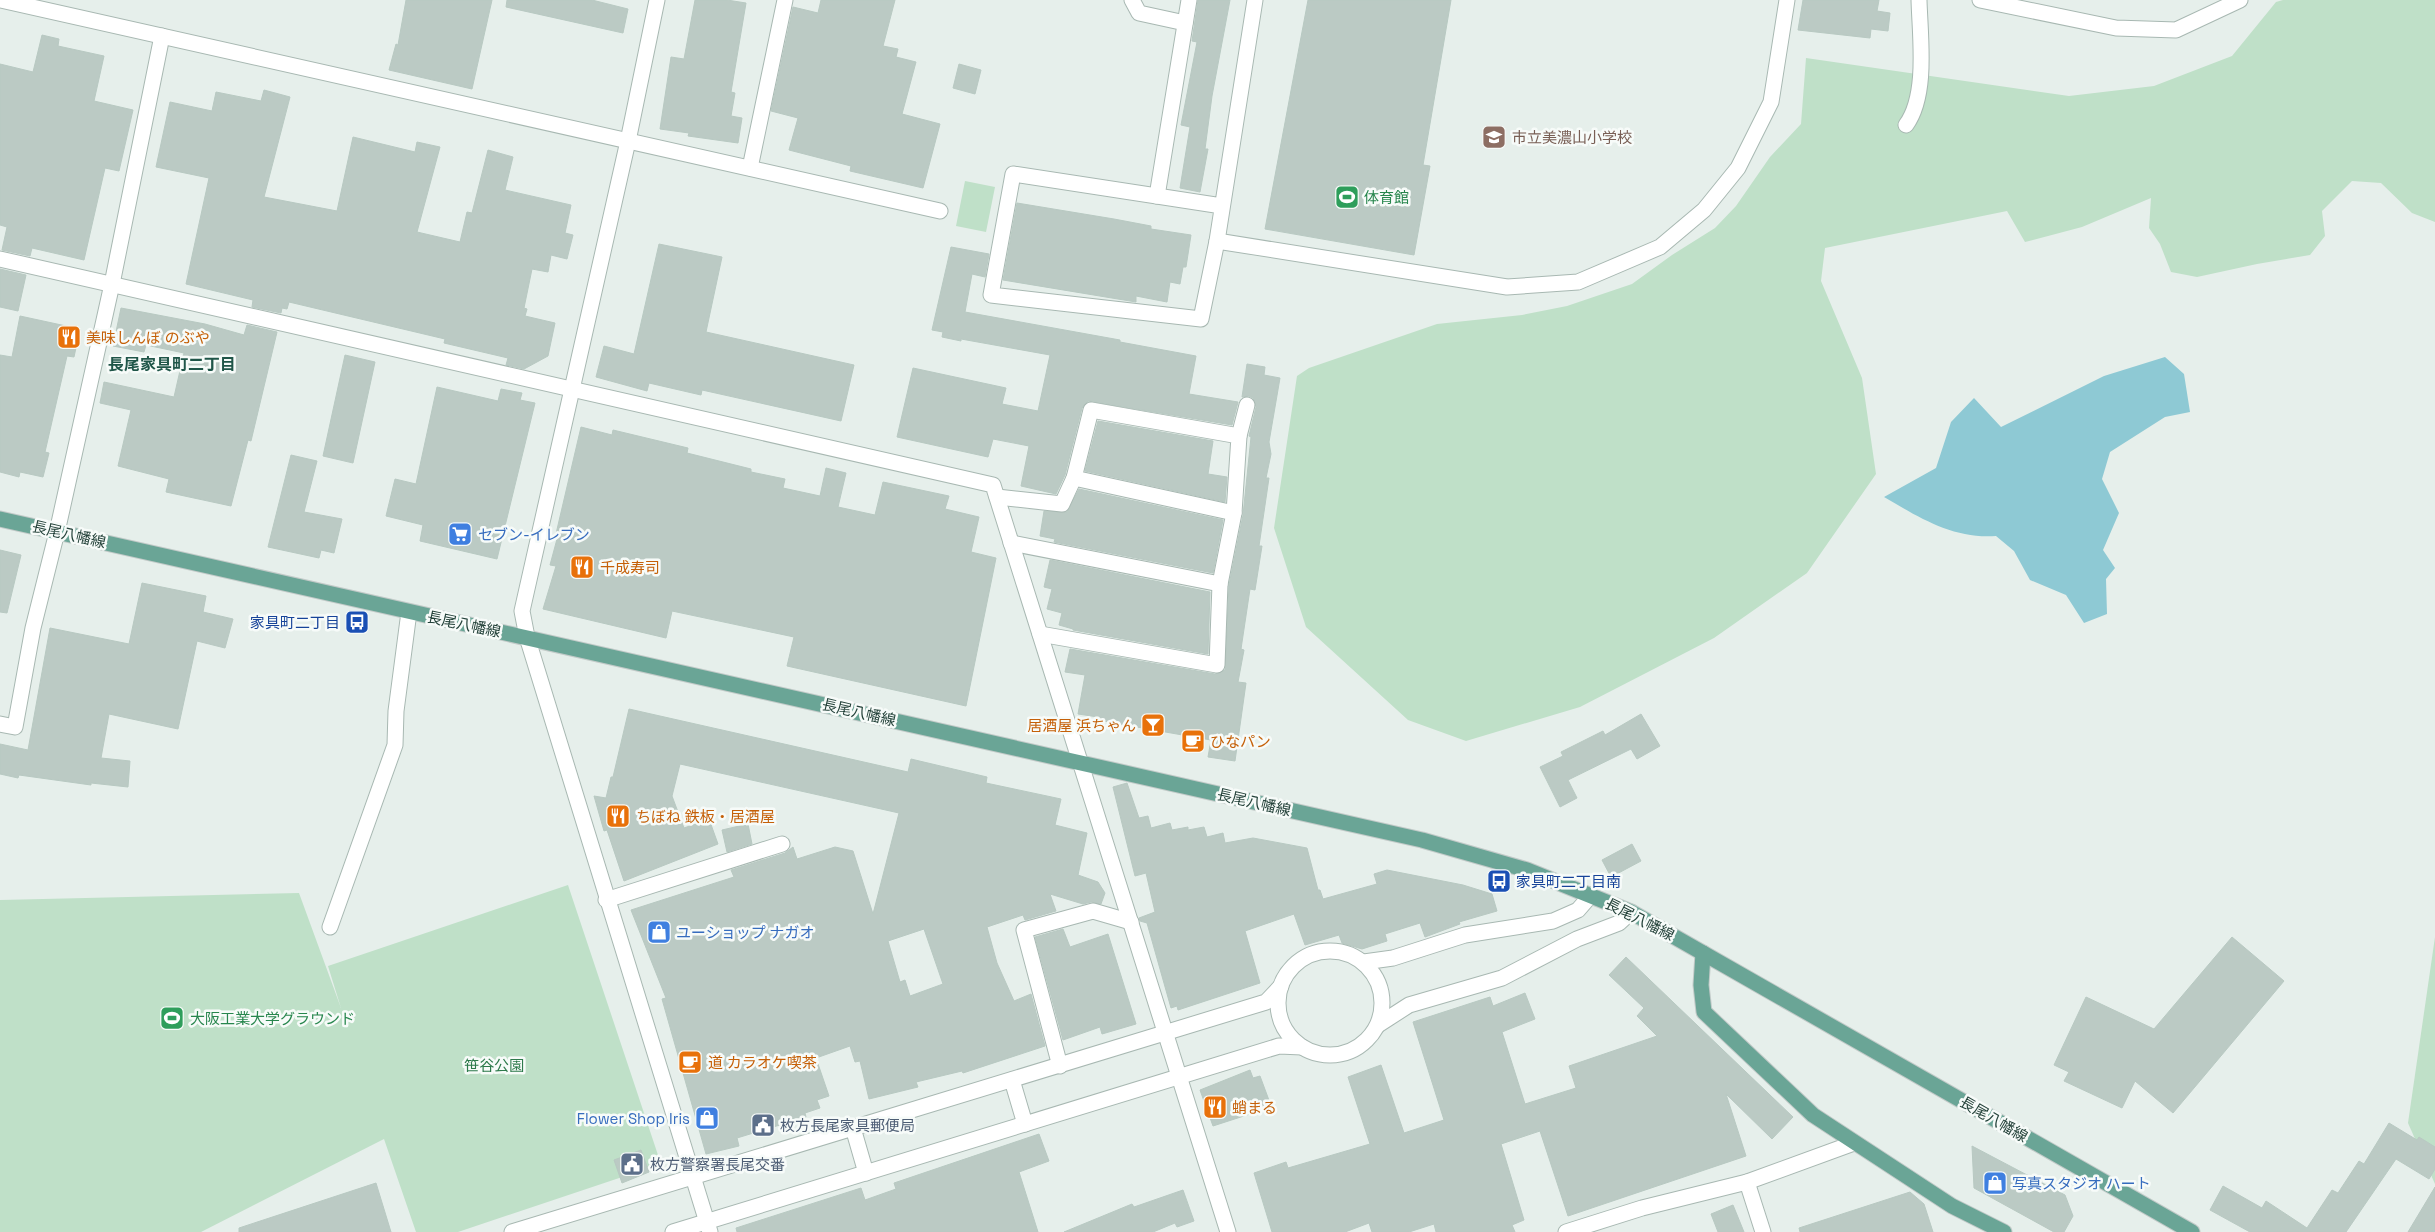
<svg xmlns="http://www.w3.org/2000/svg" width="2435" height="1232" font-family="'Space Grotesk','Noto Sans JP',sans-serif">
<rect width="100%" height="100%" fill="#e6efeb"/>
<g fill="#bfe0c8">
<polygon points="2283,0 2435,0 2435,222 2412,213 2381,183 2352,181 2322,211 2325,236 2310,255 2257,264 2197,277 2171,272 2160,244 2149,228 2151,198 2082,227 2025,242 2007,211 1825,248 1821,281 1862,378 1876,474 1807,573 1714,638 1580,707 1466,741 1408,720 1306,627 1274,528 1297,376 1309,368 1437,324 1522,315 1567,306 1632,284 1672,255 1715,228 1736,206 1770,157 1801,124 1806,58 2069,96 2154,86 2232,56 2276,2"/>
<polygon points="965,181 995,187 986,232 956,226"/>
<polygon points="568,885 661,1164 458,1232 416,1232 384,1139 201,1232 0,1232 0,900 299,893 341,1008 328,966"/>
<polygon points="2435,937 2435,1184 2408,1123"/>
</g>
<path fill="#8ec9d4" d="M2165 357 2184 374 2190 412 2165 417 2110 452 2102 479 2119 513 2103 550 2115 568 2106 579 2107 614 2084 623 2066 595 2030 580 2014 551 1996 536C1953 539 1920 518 1884 497L1936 468 1951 422 1974 398 2001 427 2104 376Z"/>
<g fill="#bbcac4" stroke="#b8c9c2" fill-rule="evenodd">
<polygon points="406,0 492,0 472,89 389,70 396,44 398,45"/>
<polygon points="507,0 592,0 628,9 623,33 506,7"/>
<polygon points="695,0 727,0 746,3 731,92 735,93 731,116 742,118 738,143 688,136 689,133 660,129 671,57 684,59"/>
<polygon points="821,0 895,0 883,46 898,49 896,57 916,62 902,114 940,124 923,188 850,171 851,166 789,150 798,118 771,111 793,7 818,13"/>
<polygon points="1198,0 1230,0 1212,96 1205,149 1208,149 1200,192 1180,188 1190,127 1181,125 1197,42 1192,41"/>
<polygon points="1308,0 1451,0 1423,165 1430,166 1414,255 1265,229"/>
<polygon points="1803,0 1879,0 1877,11 1890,13 1888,31 1871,29 1870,38 1798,30"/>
<polygon points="42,35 59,39 58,46 104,56 94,101 133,110 119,171 105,168 84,260 32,248 30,256 2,250 7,227 0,225 0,64 33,72"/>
<polygon points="959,64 981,70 975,94 953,88"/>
<polygon points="264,90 290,97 264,197 337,211 353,137 415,152 417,142 440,147 417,232 460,242 467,212 472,213 488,150 513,157 505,190 571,205 565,233 573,235 567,259 551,255 548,272 532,269 524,308 527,309 525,316 555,323 548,356 524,369 506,365 508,358 444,343 445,339 289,302 287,309 282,308 281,313 252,307 253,300 186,284 209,178 156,167 170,102 212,111 216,92 261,101"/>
<polygon points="1017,203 1114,219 1151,226 1151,229 1191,235 1186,267 1183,267 1180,284 1170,282 1167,302 1136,296 1136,302 1003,280"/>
<polygon points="659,244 722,257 706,332 854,365 841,421 702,390 701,395 649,383 647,391 596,377 604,346 634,354"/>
<polygon points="951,247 989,254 985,277 972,274 965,312 1120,340 1120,342 1196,356 1189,394 1238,402 1232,425 1088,401 1082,408 1065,475 1056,494 1021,486 1029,446 993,439 988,457 897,437 913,368 1006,388 1002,404 1038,411 1050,355 961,339 961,341 942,337 943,332 932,330"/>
<polygon points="0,269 26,275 18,311 0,307"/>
<polygon points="121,308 205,324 244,335 247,325 277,332 251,441 248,440 231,506 166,492 169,479 118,466 131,410 100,403 104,382 174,397 184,353 146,345 144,352 113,346"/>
<polygon points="20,316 80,329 74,357 67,356 45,452 49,453 43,477 20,472 19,477 0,472 0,355 12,357"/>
<polygon points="345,355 375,362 353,463 323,456"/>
<polygon points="1247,364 1265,367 1264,375 1280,378 1269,442 1271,454 1266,478 1269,478 1259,546 1262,546 1255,590 1250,589 1241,649 1244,650 1238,682 1246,683 1235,761 1208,757 1211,740 1097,720 1098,717 1078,714 1085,675 1065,672 1070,649 1215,674 1225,670 1229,585 1243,515 1251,437 1249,436 1256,407 1253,398 1249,396 1242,397"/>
<polygon points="437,387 498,401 501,389 522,393 520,400 535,403 497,559 420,541 423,525 386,516 395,479 416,484"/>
<polygon points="1098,421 1213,441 1208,474 1227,477 1225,502 1085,471"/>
<polygon points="581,427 612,435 613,430 688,448 687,453 751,469 751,472 785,479 783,488 820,496 826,468 846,473 838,507 875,515 883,482 949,496 945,509 979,517 971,552 996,558 966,706 787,666 794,637 672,611 666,638 543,609 556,566 550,565 557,539 555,538"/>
<polygon points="291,455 317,461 304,512 342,519 334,553 321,550 319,558 268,547"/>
<polygon points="1079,489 1223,520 1213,573 1054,542 1055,539 1040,536 1044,511 1067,512"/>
<polygon points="0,550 21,555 7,613 0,612"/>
<polygon points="1050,560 1210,592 1208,654 1073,630 1073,629 1059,625 1062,613 1047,609 1052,589 1044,587"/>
<polygon points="142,583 206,596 203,612 233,619 225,648 197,641 178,729 109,714 101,758 130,761 128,787 91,783 91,785 19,775 18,778 0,774 0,744 28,750 50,628 129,644"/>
<path d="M629 709 908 772 911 759 987 777 986 783 1061 799 1055 825 1087 833 1078 875 1098 882 1105 893 1101 904 1091 902 1083 904 1050 894 1056 911 1025 920 1023 915 987 927 997 963 1014 1001 1031 994 1045 1046 963 1073 962 1071 916 1082 918 1087 869 1099 860 1061 855 1062 850 1046 816 1058 829 1096 817 1100 820 1108 805 1113 806 1117 737 1138 739 1146 706 1154 662 999 666 998 631 910 734 877 731 870 785 853 793 847 797 859 835 847 853 851 873 914 899 813 680 764 672 796 684 828 709 819 718 844 624 881 607 830 604 831 594 796 606 798 611 777H613ZM924 929 943 984 910 996 905 980 900 982 888 941Z"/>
<polygon points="1641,714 1660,746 1637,759 1631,749 1568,780 1577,798 1560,807 1540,767 1563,756 1561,752 1603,731 1605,735"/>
<polygon points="1127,783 1139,818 1148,816 1151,828 1170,823 1172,830 1188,827 1188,830 1204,827 1207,837 1223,833 1225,843 1253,838 1307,848 1318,890 1320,890 1323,899 1377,884 1374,874 1387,870 1463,885 1492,894 1497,911 1459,922 1460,924 1425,937 1420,923 1385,934 1387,941 1362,949 1342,943 1339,935 1305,945 1294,914 1245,931 1260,983 1178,1010 1177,1006 1171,1008 1147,923 1140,921 1139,918 1155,912 1146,873 1135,876 1113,787"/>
<polygon points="748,824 752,844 727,852 722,830"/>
<polygon points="1632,844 1641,861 1611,877 1602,860"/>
<polygon points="1063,929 1070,947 1108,934 1136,1024 1102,1034 1100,1027 1063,1040 1035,937"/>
<polygon points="2232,937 2284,981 2173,1113 2135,1081 2122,1108 2064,1081 2069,1072 2054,1065 2086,997 2154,1029"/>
<polygon points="1626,957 1793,1117 1772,1139 1726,1094 1746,1156 1568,1216 1540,1131 1501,1144 1524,1220 1512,1225 1515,1232 1436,1232 1434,1224 1409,1232 1372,1232 1369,1223 1345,1232 1272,1232 1254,1173 1286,1162 1288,1168 1370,1144 1348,1077 1381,1065 1404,1133 1444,1120 1413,1022 1490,997 1493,1006 1525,993 1535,1019 1502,1032 1525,1104 1576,1088 1569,1066 1657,1036 1637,1016 1644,1008 1609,975"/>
<polygon points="1250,1070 1253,1078 1260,1076 1270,1103 1248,1111 1250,1114 1213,1126 1200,1090"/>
<polygon points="2389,1123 2417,1140 2419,1137 2435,1147 2435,1169 2429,1179 2396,1159 2346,1232 2250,1232 2210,1210 2223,1186 2262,1208 2266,1201 2307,1228 2332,1190 2338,1193 2359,1161 2364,1164"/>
<polygon points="1039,1134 1049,1161 1019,1172 1038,1232 737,1232 736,1228 861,1188 865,1200 896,1189 894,1183"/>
<polygon points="1972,1146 2065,1195 2073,1216 2064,1232 2054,1232 1974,1188"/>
<polygon points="641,1150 649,1172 622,1183 614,1160"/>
<polygon points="376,1183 391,1232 239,1232 239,1228"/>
<polygon points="2435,1187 2435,1232 2408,1232"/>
<polygon points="1183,1190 1194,1221 1177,1227 1175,1223 1153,1232 1064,1232 1132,1204 1134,1207"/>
<polygon points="1910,1192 1924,1204 1933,1232 1800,1232 1799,1228"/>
<polygon points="1733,1205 1744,1232 1718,1232 1711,1214"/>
</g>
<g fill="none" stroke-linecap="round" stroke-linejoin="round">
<g stroke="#a8b8b2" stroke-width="17">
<g id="minor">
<polyline points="1,0 940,211"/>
<polyline points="657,0 628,141 522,611 527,637 710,1232"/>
<polyline points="1132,0 1139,13 1185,23"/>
<polyline points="1980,0 2116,28 2176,30 2240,0"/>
<path d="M1906 125C1928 95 1920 37 1919 0"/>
<polyline points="750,168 785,0"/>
<polyline points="1157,196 1189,0"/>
<polyline points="1222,206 1013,174 991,295 1201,319 1217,241 1255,0"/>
<polyline points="1217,241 1507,287 1578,282 1660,247 1704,210 1738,168 1771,102 1787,0"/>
<polyline points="0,259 993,485 1228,1232"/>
<polyline points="1239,436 1247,405"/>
<polyline points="1074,478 1234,513"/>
<polyline points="997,497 1062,504 1074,478 1091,410 1239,436 1234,513 1220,584 1217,665 1040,634"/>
<polyline points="1011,543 1220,584"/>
<polyline points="0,724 15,727 33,628 57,532 112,284 162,36"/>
<polyline points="606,900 782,844"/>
<polyline points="330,927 395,745 396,711 409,612"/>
<circle cx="1330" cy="1003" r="52"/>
<polyline points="1364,962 1393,958 1465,935 1553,921 1578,910 1591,895"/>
<polyline points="1378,1025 1409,1005 1502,978 1577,939 1619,923 1631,912"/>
<polyline points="1060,1066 1024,930 1093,911 1131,922"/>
<polyline points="1012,1080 1025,1124"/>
<polyline points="853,1128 866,1173"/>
<polyline points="1747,1182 1763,1232"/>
<polyline points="512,1232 1266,1002 1281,986"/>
<polyline points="673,1232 1279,1046 1302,1047"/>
<polyline points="1566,1232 1642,1208 1747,1182 1854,1143"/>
</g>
</g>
<g stroke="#c2cac8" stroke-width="17">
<g id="major">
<polyline points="0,519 1422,840 1527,870 1631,912 2192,1232"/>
<polyline points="1703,953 1701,985 1704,1012 1813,1115 1952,1206 2004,1232"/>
</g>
</g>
<use href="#minor" stroke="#fff" stroke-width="15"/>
<use href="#major" stroke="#6aa596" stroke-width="15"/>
</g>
<defs>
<g id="school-square" transform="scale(1.25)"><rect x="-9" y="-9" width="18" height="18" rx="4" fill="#8d6e63" stroke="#f7fbf9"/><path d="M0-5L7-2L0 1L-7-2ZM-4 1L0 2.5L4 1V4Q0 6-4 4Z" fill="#fff"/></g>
<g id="stadium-square" transform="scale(1.25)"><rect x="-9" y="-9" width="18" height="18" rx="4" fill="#2e9e5b" stroke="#f7fbf9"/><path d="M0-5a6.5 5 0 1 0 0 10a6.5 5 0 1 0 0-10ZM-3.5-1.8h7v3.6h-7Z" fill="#fff"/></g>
<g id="restaurant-square" transform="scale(1.25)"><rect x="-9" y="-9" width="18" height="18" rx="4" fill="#e8710a" stroke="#f7fbf9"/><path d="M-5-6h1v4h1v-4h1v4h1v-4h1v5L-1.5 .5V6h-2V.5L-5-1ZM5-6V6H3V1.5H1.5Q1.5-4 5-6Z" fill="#fff"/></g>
<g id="supermarket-square" transform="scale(1.25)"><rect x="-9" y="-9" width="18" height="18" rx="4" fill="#3f7fe0" stroke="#f7fbf9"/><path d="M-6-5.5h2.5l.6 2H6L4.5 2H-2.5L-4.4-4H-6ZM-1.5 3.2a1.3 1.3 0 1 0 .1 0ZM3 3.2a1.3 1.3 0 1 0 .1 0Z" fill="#fff"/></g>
<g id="bus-square" transform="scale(1.25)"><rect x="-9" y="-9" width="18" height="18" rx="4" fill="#1a4fb4" stroke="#f7fbf9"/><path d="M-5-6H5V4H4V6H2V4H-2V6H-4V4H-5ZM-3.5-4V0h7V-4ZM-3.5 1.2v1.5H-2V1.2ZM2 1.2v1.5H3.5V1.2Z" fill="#fff"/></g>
<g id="bar-square" transform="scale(1.25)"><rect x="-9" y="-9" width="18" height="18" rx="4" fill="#e8710a" stroke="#f7fbf9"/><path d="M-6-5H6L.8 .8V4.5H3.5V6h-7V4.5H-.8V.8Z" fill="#fff"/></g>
<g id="cafe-square" transform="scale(1.25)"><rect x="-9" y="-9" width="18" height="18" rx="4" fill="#e8710a" stroke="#f7fbf9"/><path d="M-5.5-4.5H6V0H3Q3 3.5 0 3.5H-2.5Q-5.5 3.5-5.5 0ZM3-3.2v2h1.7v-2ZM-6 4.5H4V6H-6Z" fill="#fff"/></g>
<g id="shop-square" transform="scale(1.25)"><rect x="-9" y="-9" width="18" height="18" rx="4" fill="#3f7fe0" stroke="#f7fbf9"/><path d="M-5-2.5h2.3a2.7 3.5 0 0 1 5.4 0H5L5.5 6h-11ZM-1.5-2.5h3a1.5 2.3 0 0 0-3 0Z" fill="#fff"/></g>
<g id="civic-square" transform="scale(1.25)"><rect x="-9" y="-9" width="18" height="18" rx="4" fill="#5c6f8a" stroke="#f7fbf9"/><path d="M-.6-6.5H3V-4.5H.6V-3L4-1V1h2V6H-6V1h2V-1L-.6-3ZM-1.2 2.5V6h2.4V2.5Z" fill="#fff"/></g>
</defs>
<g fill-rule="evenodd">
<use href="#school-square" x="1494" y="137"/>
<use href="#stadium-square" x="1347" y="197"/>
<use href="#restaurant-square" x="69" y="337"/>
<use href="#supermarket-square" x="460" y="534"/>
<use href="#restaurant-square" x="582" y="567"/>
<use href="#bus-square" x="357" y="622"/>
<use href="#bar-square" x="1153" y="725"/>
<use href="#cafe-square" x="1193" y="741"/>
<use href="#restaurant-square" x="618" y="816"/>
<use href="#bus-square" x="1499" y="881"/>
<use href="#shop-square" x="659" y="932"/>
<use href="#stadium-square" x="172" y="1018"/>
<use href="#cafe-square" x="690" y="1062"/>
<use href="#restaurant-square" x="1215" y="1107"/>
<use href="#shop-square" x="707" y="1118"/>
<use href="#civic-square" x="763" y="1125"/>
<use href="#civic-square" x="632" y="1164"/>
<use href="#shop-square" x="1995" y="1183"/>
</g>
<g text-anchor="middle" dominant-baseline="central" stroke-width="5" stroke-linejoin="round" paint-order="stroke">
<g font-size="15" fill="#785e54" stroke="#f7fbf9" text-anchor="start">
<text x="1512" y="137">市立美濃山小学校</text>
</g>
<g font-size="15" fill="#27864d" stroke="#f7fbf9" text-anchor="start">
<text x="1364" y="197">体育館</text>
<text x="190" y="1018">大阪工業大学グラウンド</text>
</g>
<g font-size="15" fill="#c56008" stroke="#f7fbf9" text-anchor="start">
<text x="86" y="337">美味しんぼ のぶや</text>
<text x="600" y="567">千成寿司</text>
<text x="1136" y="725" text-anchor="end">居酒屋 浜ちゃん</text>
<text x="1210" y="741">ひなパン</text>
<text x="636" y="816">ちぼね 鉄板・居酒屋</text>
<text x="708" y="1062">道 カラオケ喫茶</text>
<text x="1232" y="1107">蛸まる</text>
</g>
<g font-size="15" fill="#24423a" stroke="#f7fbf9">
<text transform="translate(69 534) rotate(13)">長尾八幡線</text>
<text transform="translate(464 624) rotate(12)">長尾八幡線</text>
<text transform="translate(859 712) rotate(13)">長尾八幡線</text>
<text transform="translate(1254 802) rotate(13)">長尾八幡線</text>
<text transform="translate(1640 919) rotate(27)">長尾八幡線</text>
<text transform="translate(1994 1119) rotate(30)">長尾八幡線</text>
</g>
<g font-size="15" fill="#366cbe" stroke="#f7fbf9" text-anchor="start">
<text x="478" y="534">セブン-イレブン</text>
<text x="676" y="932">ユーショップ ナガオ</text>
<text x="690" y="1118" text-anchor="end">Flower Shop Iris</text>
<text x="2012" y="1183">写真スタジオ ハート</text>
</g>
<g font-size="15" fill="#164399" stroke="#f7fbf9" text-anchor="end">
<text x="340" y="622">家具町二丁目</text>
<text x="1516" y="881" text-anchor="start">家具町二丁目南</text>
</g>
<g font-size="15" fill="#2d7a4b" stroke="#f7fbf9">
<text x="494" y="1065">笹谷公園</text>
</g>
<g font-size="15" fill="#4e5e75" stroke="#f7fbf9" text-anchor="start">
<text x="780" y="1125">枚方長尾家具郵便局</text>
<text x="650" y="1164">枚方警察署長尾交番</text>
</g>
<g font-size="16" font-weight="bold" fill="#1f5548" stroke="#f7fbf9">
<text x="172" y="364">長尾家具町二丁目</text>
</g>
</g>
</svg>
